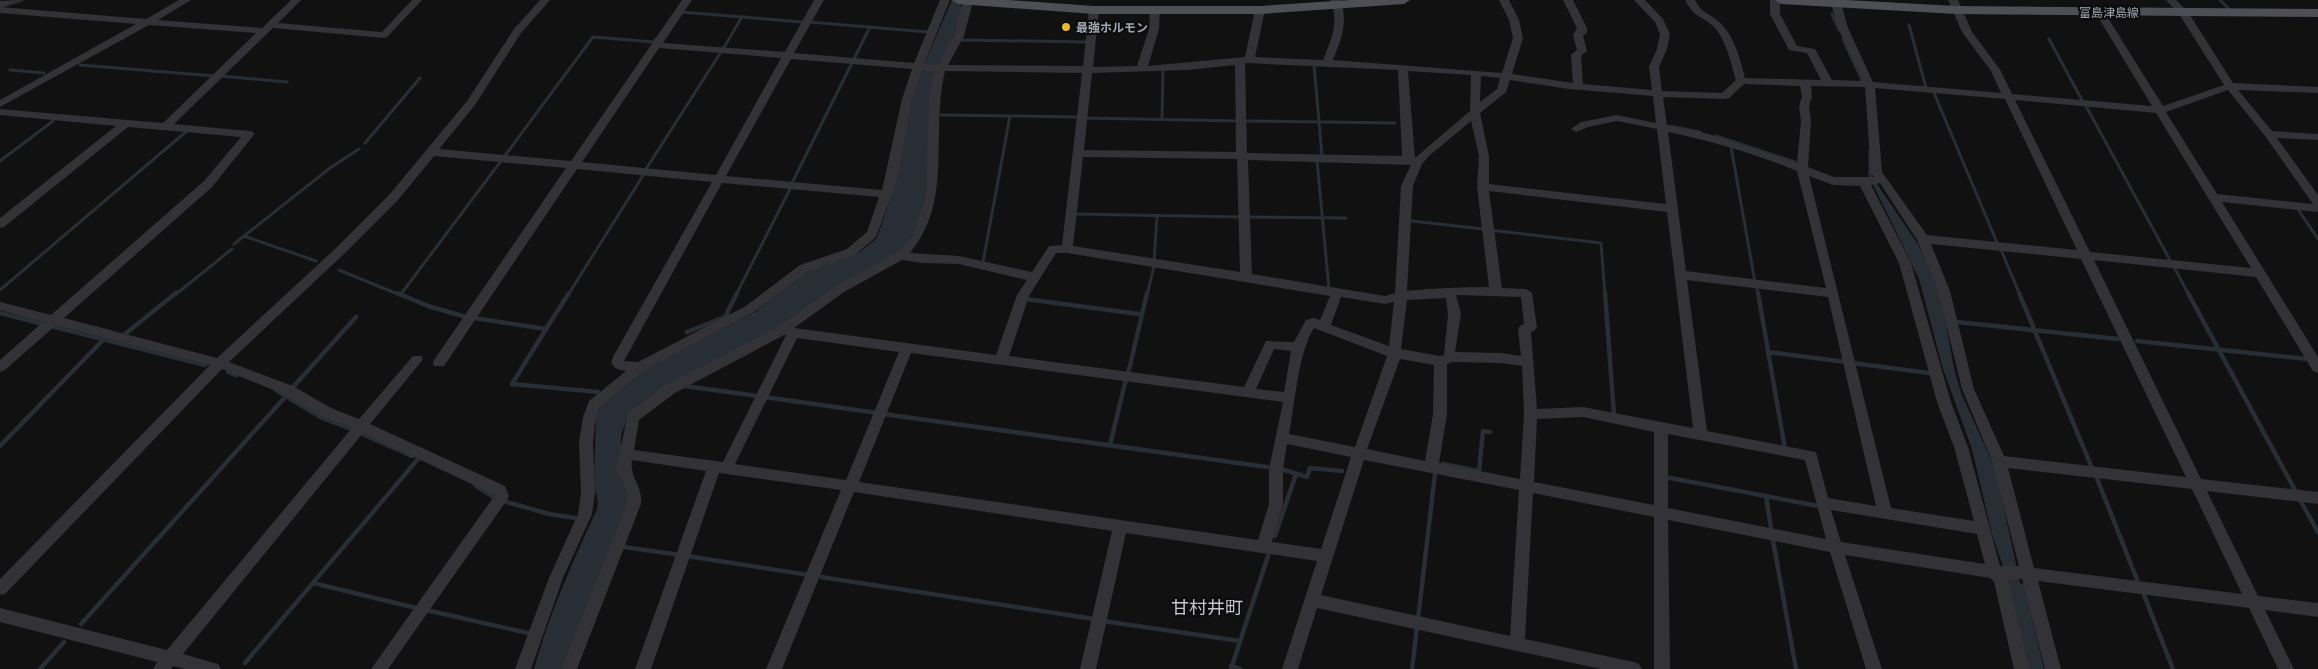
<svg xmlns="http://www.w3.org/2000/svg" width="2318" height="669" font-family="Mulish,'Noto Sans JP',sans-serif">
<rect width="100%" height="100%" fill="#111112"/>
<g fill="#282e35">
<path d="M952 0H964L960 5 962 8 952 42 939 63 927 189 913 237 904 247 887 262 798 317 629 415 621 435V449L631 495 565 669H534C549 614 573 561 597 509L598 502 594 484 596 415 601 405 629 380 650 365 755 312 808 270 860 252 877 238 891 196 915 85Z"/>
<polygon points="1870,178 1873,178 1919,246 1940,293 1955,373 1962,395 1996,471 2020,583 2024,585 2044,669 2030,669 2008,581 1992,534 1972,449 1943,369 1919,279"/>
</g>
<g fill="none" stroke-linecap="round" stroke-linejoin="round">
<g stroke="#282e35" stroke-width="3">
<polyline points="2220,0 2228,8"/>
<polyline points="0,7 22,0"/>
<polyline points="681,12 803,22"/>
<polyline points="1832,14 1839,30"/>
<polyline points="809,22 928,32"/>
<polyline points="1909,25 1926,88"/>
<polyline points="1843,39 1863,82"/>
<polyline points="2049,39 2083,102"/>
<polyline points="961,40 1087,42"/>
<polyline points="723,49 742,17"/>
<polyline points="854,59 870,27"/>
<polyline points="80,65 214,76"/>
<polyline points="1314,65 1322,156"/>
<polyline points="10,70 44,73"/>
<polyline points="221,76 287,82"/>
<polyline points="1934,93 1998,245"/>
<polyline points="2086,106 2171,262"/>
<polyline points="941,115 1078,117"/>
<polyline points="1085,118 1238,121"/>
<polyline points="1162,119 1163,69"/>
<polyline points="1245,121 1395,123"/>
<polyline points="1670,126 1700,132"/>
<polyline points="1716,136 1795,162"/>
<polyline points="365,143 420,78"/>
<polyline points="1731,147 1755,282"/>
<polyline points="1870,150 1870,175 1872,180"/>
<polyline points="504,157 593,37 654,42 656,39"/>
<polyline points="1317,160 1329,289"/>
<polyline points="0,161 53,121"/>
<polyline points="646,169 721,52"/>
<polyline points="792,183 852,63"/>
<polyline points="2297,208 2318,239"/>
<polyline points="1074,214 1241,217"/>
<polyline points="1247,217 1346,218"/>
<polyline points="1412,221 1483,229"/>
<polyline points="1490,230 1601,243 1605,295"/>
<polyline points="244,236 330,168 359,149"/>
<polyline points="234,244 244,236 316,261"/>
<polyline points="2001,250 2020,295"/>
<polyline points="983,262 1010,116"/>
<polyline points="1154,262 1157,216"/>
<polyline points="2174,267 2189,295"/>
<polyline points="339,270 400,295"/>
<polyline points="1757,287 1758,295"/>
<polyline points="0,290 188,130"/>
<polyline points="401,294 501,161"/>
<polyline points="175,295 232,249"/>
<polyline points="568,295 644,174"/>
<polyline points="736,295 791,187"/>
<polyline points="1147,295 1154,266"/>
</g>
<g stroke="#282e35" stroke-width="4.5">
<polyline points="397,293 428,306 466,317"/>
<polyline points="1605,293 1614,415"/>
<polyline points="1758,293 1785,449"/>
<polyline points="2019,293 2092,468"/>
<polyline points="2188,293 2296,492"/>
<polyline points="1025,299 1139,314"/>
<polyline points="0,313 43,324"/>
<polyline points="474,318 546,329 512,384 598,392"/>
<polyline points="1957,322 2118,339"/>
<polyline points="51,326 205,365"/>
<polyline points="546,329 569,293"/>
<polyline points="687,332 725,317 737,293"/>
<polyline points="125,334 176,293"/>
<polyline points="2137,341 2308,359"/>
<polyline points="1768,352 1846,362"/>
<polyline points="1853,363 1929,373"/>
<polyline points="228,372 237,375"/>
<polyline points="1128,374 1147,293"/>
<polyline points="684,386 758,396"/>
<polyline points="293,387 356,317"/>
<polyline points="276,390 322,418 354,430"/>
<polyline points="764,397 878,413"/>
<polyline points="883,414 1267,467"/>
<polyline points="360,433 412,456"/>
<polyline points="1110,445 1126,379"/>
<polyline points="0,446 103,340"/>
<polyline points="1443,464 1479,471 1483,431 1490,432"/>
<polyline points="1281,469 1307,477 1310,468 1342,471"/>
<polyline points="2096,476 2138,582"/>
<polyline points="1665,477 1818,506"/>
<polyline points="475,485 494,497"/>
<polyline points="1766,496 1771,528"/>
<polyline points="2300,500 2318,532"/>
<polyline points="503,501 549,514 575,518"/>
<polyline points="1275,536 1296,474"/>
<polyline points="1773,540 1796,669"/>
<polyline points="624,547 680,555"/>
<polyline points="687,556 809,575"/>
<polyline points="821,577 1094,619"/>
<polyline points="313,583 416,608"/>
<polyline points="2144,595 2173,669"/>
<polyline points="426,610 528,633"/>
<polyline points="1418,619 1435,474"/>
<polyline points="1103,621 1240,641"/>
<polyline points="81,624 287,395"/>
<polyline points="245,663 418,459"/>
<polyline points="1231,666 1240,669"/>
<polyline points="40,669 64,642"/>
<polyline points="1231,669 1269,553"/>
<polyline points="1412,669 1417,627"/>
</g>
<g fill="#323237" fill-rule="evenodd">
<polygon points="17,0 15,2 0,7 0,1"/>
<path d="M179 0H191L158 20 262 28 291 0H301L278 23 382 32 412 0H422L387 37 384 38 273 28 174 124 249 131 253 132 254 134 253 136 212 187 64 318 217 358 336 248 390 194 467 101 514 29 540 0H550L521 33 475 105 439 149 571 161 682 0H692L663 43 785 52 814 0H824L794 53 914 63 940 0H950L924 64 938 65 954 36 962 4 966 0H976L972 5 964 36 948 65 1083 66 1089 10 1094 7 1099 10 1093 67 1137 66 1149 29 1150 9 1155 6 1160 9 1159 29 1148 66 1245 57 1255 10 1260 7 1265 10 1255 57 1323 60C1331 40 1340 21 1330 0H1340C1349 21 1341 40 1333 60L1502 73 1513 38 1509 20 1499 0H1509L1519 20 1523 38 1512 74 1573 83 1571 55 1577 50 1573 35 1577 28 1563 0H1573L1587 28V32L1583 36 1587 51 1581 56 1583 84 1652 90 1649 67 1657 49 1660 34 1655 22 1634 0H1645L1663 19 1670 34 1667 49 1659 67 1662 91 1722 93 1736 80C1731 63 1726 39 1713 26 1700 14 1696 20 1685 0H1695C1702 14 1708 12 1718 21 1734 34 1740 59 1745 78L1821 80 1807 53 1789 50 1770 14V0H1780V14L1797 46 1815 49 1832 80 1863 81 1838 28 1831 3 1836 0 1841 3 1848 28 1873 82 2001 93 1991 71 1962 32 1948 0H1958L1972 32 2001 71 2012 94 2152 106 2095 12 2097 10H2103L2163 106 2224 85 2179 14 2166 0H2176L2188 12 2233 83 2318 87V93L2238 90 2272 131 2318 134V140L2277 138 2318 195V212L2222 202 2318 357V373L2313 371 2256 277 2094 260 2201 479 2318 492V504L2207 491 2258 596 2318 603V617L2265 610 2294 669H2278L2249 608 2038 581 2061 669H2045L2022 579H2008L2030 669H2014L1994 582 1990 578 1845 555 1882 669H1866L1830 552 1668 520 1670 669H1654V517L1533 493 1525 639 1634 662 1639 664 1642 669H1601L1317 608 1298 669H1282L1317 561 1126 533 1096 669H1080L1112 531 854 492 782 669H766L841 490 719 473 651 669H635L706 471 632 460C629 478 643 485 641 504L577 669H561L627 504 628 493 616 471 628 413 665 385 780 326 836 286 899 251 913 235 926 193 929 95 935 71 922 70 912 99 897 180 876 237 855 255 808 271 754 312 644 370 599 408 596 417 593 442 595 493 592 514 563 578 531 669H515L549 578 578 514 581 493 579 442 583 417 589 401 626 371C619 370 614 369 611 362L614 355 712 182 577 169 444 366H434L433 363 434 360 566 168 434 156 398 200 344 254 229 362 293 386 331 408 359 419 413 356H421L423 359 421 362 370 424 505 486 509 496 507 500 388 669H371L495 495 363 433 183 654 218 664 221 669H185L173 666 171 669H153L157 662 0 622V608L167 650 352 428 321 416 283 394 222 369 5 594 0 595V579L210 365 56 325 5 370 0 372V360L43 322 0 310V302L51 315 204 181 241 137 128 127 4 227 0 228V218L116 126 0 115V109L163 123 256 33 149 25 0 107V100L136 24 0 13V7L146 19ZM659 48 781 58 716 175 582 162ZM791 59 912 69 902 99 882 190 726 176ZM1245 63 1398 70 1402 156 1247 153ZM1235 65 1236 152 1084 150 1092 73 1188 70ZM945 71 1082 73 1062 245 1049 246 1032 272 959 256 910 253C954 200 930 134 945 71ZM1408 71 1471 75 1470 111 1415 158ZM1481 76 1500 78 1497 89 1480 102ZM1510 80 1569 89 1653 96 1656 123 1617 115 1581 122 1571 129 1576 132 1588 127 1617 121 1657 129 1666 204 1489 184V156L1480 113 1506 92ZM1744 84 1800 86 1802 97 1799 106 1801 121 1797 163 1709 134 1667 125 1663 97 1725 99 1729 98ZM1811 86 1865 87 1871 173 1874 177H1834L1808 167 1811 121 1809 106 1812 97ZM1875 88 2005 99 2077 250 1927 235 1882 172ZM2228 90 2265 136 2313 204 2217 194 2166 112ZM2015 100 2156 113 2251 268 2090 252ZM1471 121 1479 156 1477 187 1489 287C1462 287 1435 288 1407 291L1413 186 1422 164 1430 155ZM1668 132C1712 141 1755 154 1797 171L1826 288 1686 271ZM1083 157 1237 159 1240 272 1073 246ZM1248 160 1411 165 1401 186 1395 293 1385 296 1252 274ZM1809 176 1833 185 1860 186 1899 263 1937 402 1954 447 1974 521 1891 508ZM722 183 879 197 867 232 847 249 800 265 746 306 638 362 624 361ZM1880 183 1917 240 1938 291 1962 389 1992 461 2019 566H2000L1968 447 1951 402 1911 263 1871 185ZM1489 191 1667 212 1693 428 1583 407 1537 409 1531 332 1535 330 1537 327 1532 293 1526 289 1502 288ZM1931 244 2081 259 2186 477 2004 456 1974 389 1950 291ZM1056 253H1067L1330 296 1320 320 1314 318 1306 320 1294 342 1266 341 1244 387 1009 356 1029 296ZM902 260 922 263 959 264 1027 280 1017 295 996 355 794 328 844 292ZM1687 280 1828 297 1876 506 1828 498 1816 452 1707 431ZM1456 295 1521 297 1524 324 1520 326 1518 329 1521 356 1501 353 1455 352 1461 314ZM1341 297 1385 304 1394 302 1389 346 1331 325ZM1446 298 1448 314 1444 355 1440 356 1401 349 1407 300ZM1314 328 1387 356 1355 447 1289 434C1295 404 1298 353 1314 328ZM784 335H786L723 462 634 450 639 420 675 393ZM797 338 899 352 846 480 735 464ZM1274 349 1291 351 1284 392 1256 389ZM911 353 1283 402 1269 469V504L1258 540 859 482ZM1400 359 1434 365 1433 414 1425 461 1367 449ZM1452 362 1501 363 1522 366 1524 414 1520 479 1439 463 1447 414V364ZM1583 417 1654 432V505L1534 482 1537 419ZM1668 434 1805 460 1826 539 1668 508ZM1287 444 1351 457 1321 549 1272 542 1283 504V469ZM1364 460 1519 490 1510 636 1321 595ZM2008 468 2192 489 2242 594 2034 568ZM1831 510 1977 534 1985 564 1841 542Z"/>
</g>
<g fill="#4e4f56" fill-rule="evenodd">
<polygon points="952,0 1009,0 1094,6 1260,6 1350,0 1410,0 1404,4 1260,14 1094,14 958,4"/>
<polygon points="1775,0 1846,0 1956,6 2318,9 2318,17 1956,14 1781,4"/>
</g>
</g>
<circle fill="#ebb82f" stroke="#0c0c0d" stroke-width="2" cx="1066" cy="27" r="5"/>
<g text-anchor="middle" dominant-baseline="central" stroke-width="4.5" stroke-linejoin="round" paint-order="stroke">
<g font-size="12" fill="#a2a6b2" stroke="#0c0c0d">
<text x="2109" y="12">富島津島線</text>
</g>
<g font-size="12" font-weight="bold" fill="#a2a6b2" stroke="#0c0c0d" text-anchor="start">
<text x="1076" y="27">最強ホルモン</text>
</g>
<g font-size="18" fill="#c3c5cf" stroke="#0c0c0d">
<text x="1207" y="607">甘村井町</text>
</g>
</g>
</svg>
